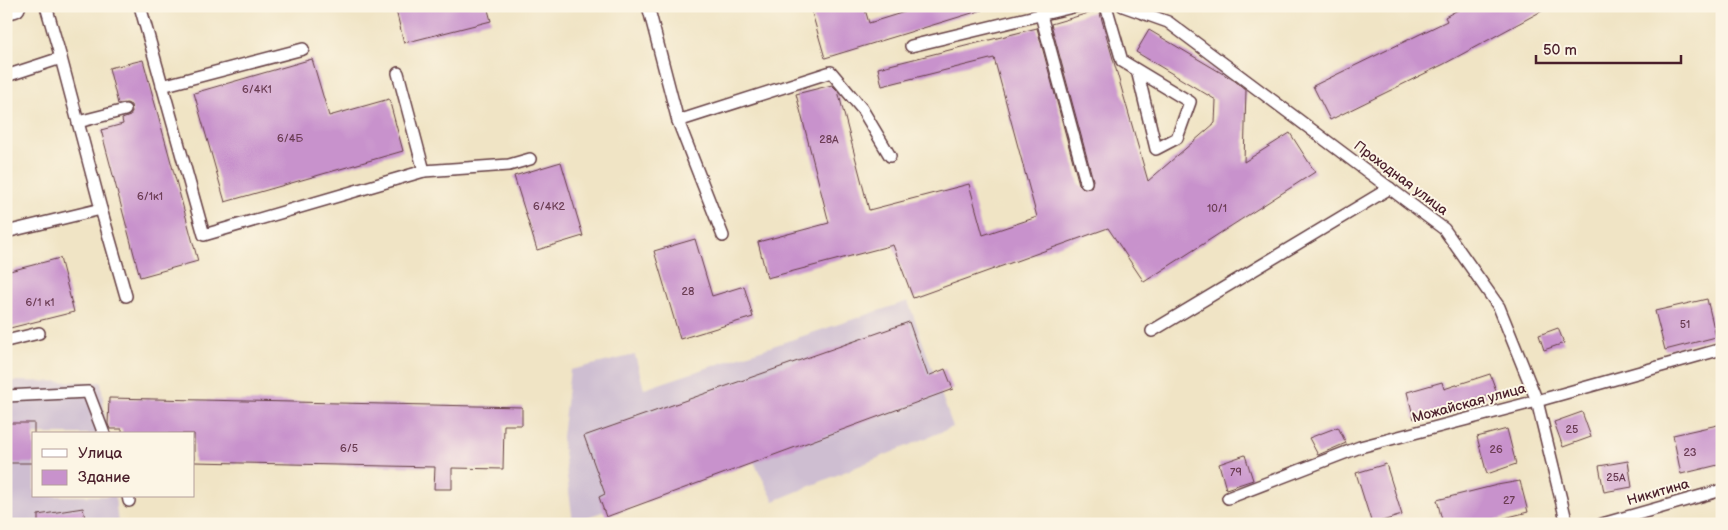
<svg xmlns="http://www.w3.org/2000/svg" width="1728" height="530" font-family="'Balsamiq Sans',sans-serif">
<rect width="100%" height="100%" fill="#fcf5e5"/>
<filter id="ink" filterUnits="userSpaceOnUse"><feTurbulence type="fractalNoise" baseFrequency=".02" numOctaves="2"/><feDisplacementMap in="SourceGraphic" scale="10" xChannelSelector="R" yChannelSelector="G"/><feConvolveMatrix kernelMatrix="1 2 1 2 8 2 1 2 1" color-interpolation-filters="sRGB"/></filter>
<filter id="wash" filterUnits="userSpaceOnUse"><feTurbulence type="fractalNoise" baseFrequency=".0096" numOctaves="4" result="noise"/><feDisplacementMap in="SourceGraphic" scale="20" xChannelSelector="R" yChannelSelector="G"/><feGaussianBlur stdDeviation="1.12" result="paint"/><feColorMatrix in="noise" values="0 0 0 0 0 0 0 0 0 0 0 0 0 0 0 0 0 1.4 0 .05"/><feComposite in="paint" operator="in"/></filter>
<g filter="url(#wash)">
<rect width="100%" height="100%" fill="#f0e4c5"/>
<g fill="#cebed1">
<polygon points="908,301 953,427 774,501 753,460 573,522 562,437 570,370 635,355 644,389"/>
<polygon points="6,381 101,382 107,434 34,434 34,496 115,496 118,524 6,524"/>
</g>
<g id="blocks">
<g fill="#c892cc">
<polygon points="395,6 487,6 491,21 404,43"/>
<polygon points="810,6 864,6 869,23 924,6 981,6 982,10 825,58"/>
<polygon points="1465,6 1551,6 1444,64 1330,120 1313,86 1447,21 1445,17"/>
<polygon points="1099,10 1148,181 1215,123 1216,100 1136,52 1149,30 1235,81 1246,90 1244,162 1290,133 1315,172 1144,282 1108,228 913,298 893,245 767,278 758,242 829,223 796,94 832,85 838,91 869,210 969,184 983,235 1037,217 994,58 882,86 878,68 1037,28 1079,184 1084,189 1091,188 1093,180 1051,24"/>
<polygon points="312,59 329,116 389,99 403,151 225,202 194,93"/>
<polygon points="143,60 198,261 140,277 101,130 123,124 122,119 130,116 132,112 131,105 127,103 118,104 109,68"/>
<polygon points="561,162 583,236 537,250 514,176"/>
<polygon points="695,239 712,296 744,286 753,317 680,339 654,251"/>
<polygon points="60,258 74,312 6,329 6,272"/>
<polygon points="1707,299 1716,337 1665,350 1655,311"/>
<polygon points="909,322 928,376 945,369 953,389 606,517 599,497 605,494 584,436"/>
<polygon points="1558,328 1564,343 1544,350 1539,335"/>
<polygon points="1490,374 1497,393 1414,419 1407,392 1442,382 1444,389"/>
<polygon points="109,398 522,407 522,425 504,425 503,469 452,468 452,489 434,489 435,467 194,462 194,434 122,434 122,429 110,429 108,424"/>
<polygon points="1582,412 1591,437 1563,447 1554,422"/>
<rect x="6" y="423" width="28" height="40"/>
<polygon points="1722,424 1722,464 1681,474 1673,435"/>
<polygon points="1338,427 1346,443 1318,455 1309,438"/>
<polygon points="1507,429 1516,464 1487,474 1477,437"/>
<polygon points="1245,455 1253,480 1226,489 1219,464"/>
<polygon points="1628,461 1632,487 1604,492 1599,466"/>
<polygon points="1386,464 1402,515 1372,524 1356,473"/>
<polygon points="1520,481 1528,512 1481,524 1443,524 1437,500 1497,485"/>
<polygon points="83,508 86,524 38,524 38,515"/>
</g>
</g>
</g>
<g filter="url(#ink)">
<use href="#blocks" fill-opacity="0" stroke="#633d42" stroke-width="1"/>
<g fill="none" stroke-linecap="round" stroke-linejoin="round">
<g stroke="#633d42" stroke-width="14">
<g id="service">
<polyline points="140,6 204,235 424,171 398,73"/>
<polyline points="648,6 678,121 723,236"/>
<polyline points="1106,6 1122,61 1190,102 1177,138 1156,149 1137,70"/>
<polyline points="1123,6 1168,22 1444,229 1499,307 1537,401 1567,524"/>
<polyline points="1041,15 1086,182"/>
<polyline points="911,46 1077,6"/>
<polyline points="6,76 61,58"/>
<polyline points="162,86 303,49"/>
<polyline points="678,121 831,72 862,109 890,156"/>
<polyline points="78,122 125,110"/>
<polyline points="424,171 509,165 530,159"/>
<polyline points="101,209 126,296"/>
<polyline points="6,232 101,209 61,58 46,6"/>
<polyline points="1152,331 1390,188"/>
<polyline points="6,341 39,333"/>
<polyline points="6,396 88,392 104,434"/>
<polyline points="128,496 129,501"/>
<polyline points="1228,498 1360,447 1537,401 1722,349"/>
<polyline points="1602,524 1722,490"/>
</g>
</g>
<g stroke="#633d42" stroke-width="25">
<polyline id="minor" points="6,8 14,6"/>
</g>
<use href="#service" stroke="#fff" stroke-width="11"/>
<use href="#minor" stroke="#fff" stroke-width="22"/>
</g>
</g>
<g text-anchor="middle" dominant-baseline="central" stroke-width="4" stroke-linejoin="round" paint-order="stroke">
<g font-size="11" fill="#6a3c53">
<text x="257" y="89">6/4К1</text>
<text x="290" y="138">6/4Б</text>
<text x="829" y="139">28А</text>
<text x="150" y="196">6/1к1</text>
<text x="549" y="206">6/4К2</text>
<text x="1217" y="208">10/1</text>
<text x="688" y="291">28</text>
<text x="40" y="302">6/1 к1</text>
<text x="1685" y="324">51</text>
<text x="1572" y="429">25</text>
<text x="349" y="448">6/5</text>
<text x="1496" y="449">26</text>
<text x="1690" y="452">23</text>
<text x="1236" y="472">79</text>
<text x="1616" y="477">25А</text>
<text x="1509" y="500">27</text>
</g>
<g font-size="14" fill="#4a1f2b" stroke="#fcf5e5">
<text transform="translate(1401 178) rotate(37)">Проходная улица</text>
<text transform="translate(1469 403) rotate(-15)">Можайская улица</text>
<text transform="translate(1658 492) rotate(-16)">Никитина</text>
</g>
</g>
<rect width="1728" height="530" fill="none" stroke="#fcf5e5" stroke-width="25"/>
<rect x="32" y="432" width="162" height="65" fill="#fcf5e5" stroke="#b59f9b"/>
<rect x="42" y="449" width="25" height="8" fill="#ffffff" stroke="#b59f9b"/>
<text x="78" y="458" font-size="15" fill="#4a1f2b">Улица</text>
<rect x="42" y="470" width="25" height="15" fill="#c892cc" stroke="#b59f9b"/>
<text x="78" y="482" font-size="15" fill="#4a1f2b">Здание</text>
<path d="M1536 55v8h145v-8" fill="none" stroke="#4a1f2b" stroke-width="2.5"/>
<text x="1543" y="55" font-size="15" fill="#4a1f2b" stroke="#fcf5e5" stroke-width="4" paint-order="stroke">50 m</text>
</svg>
